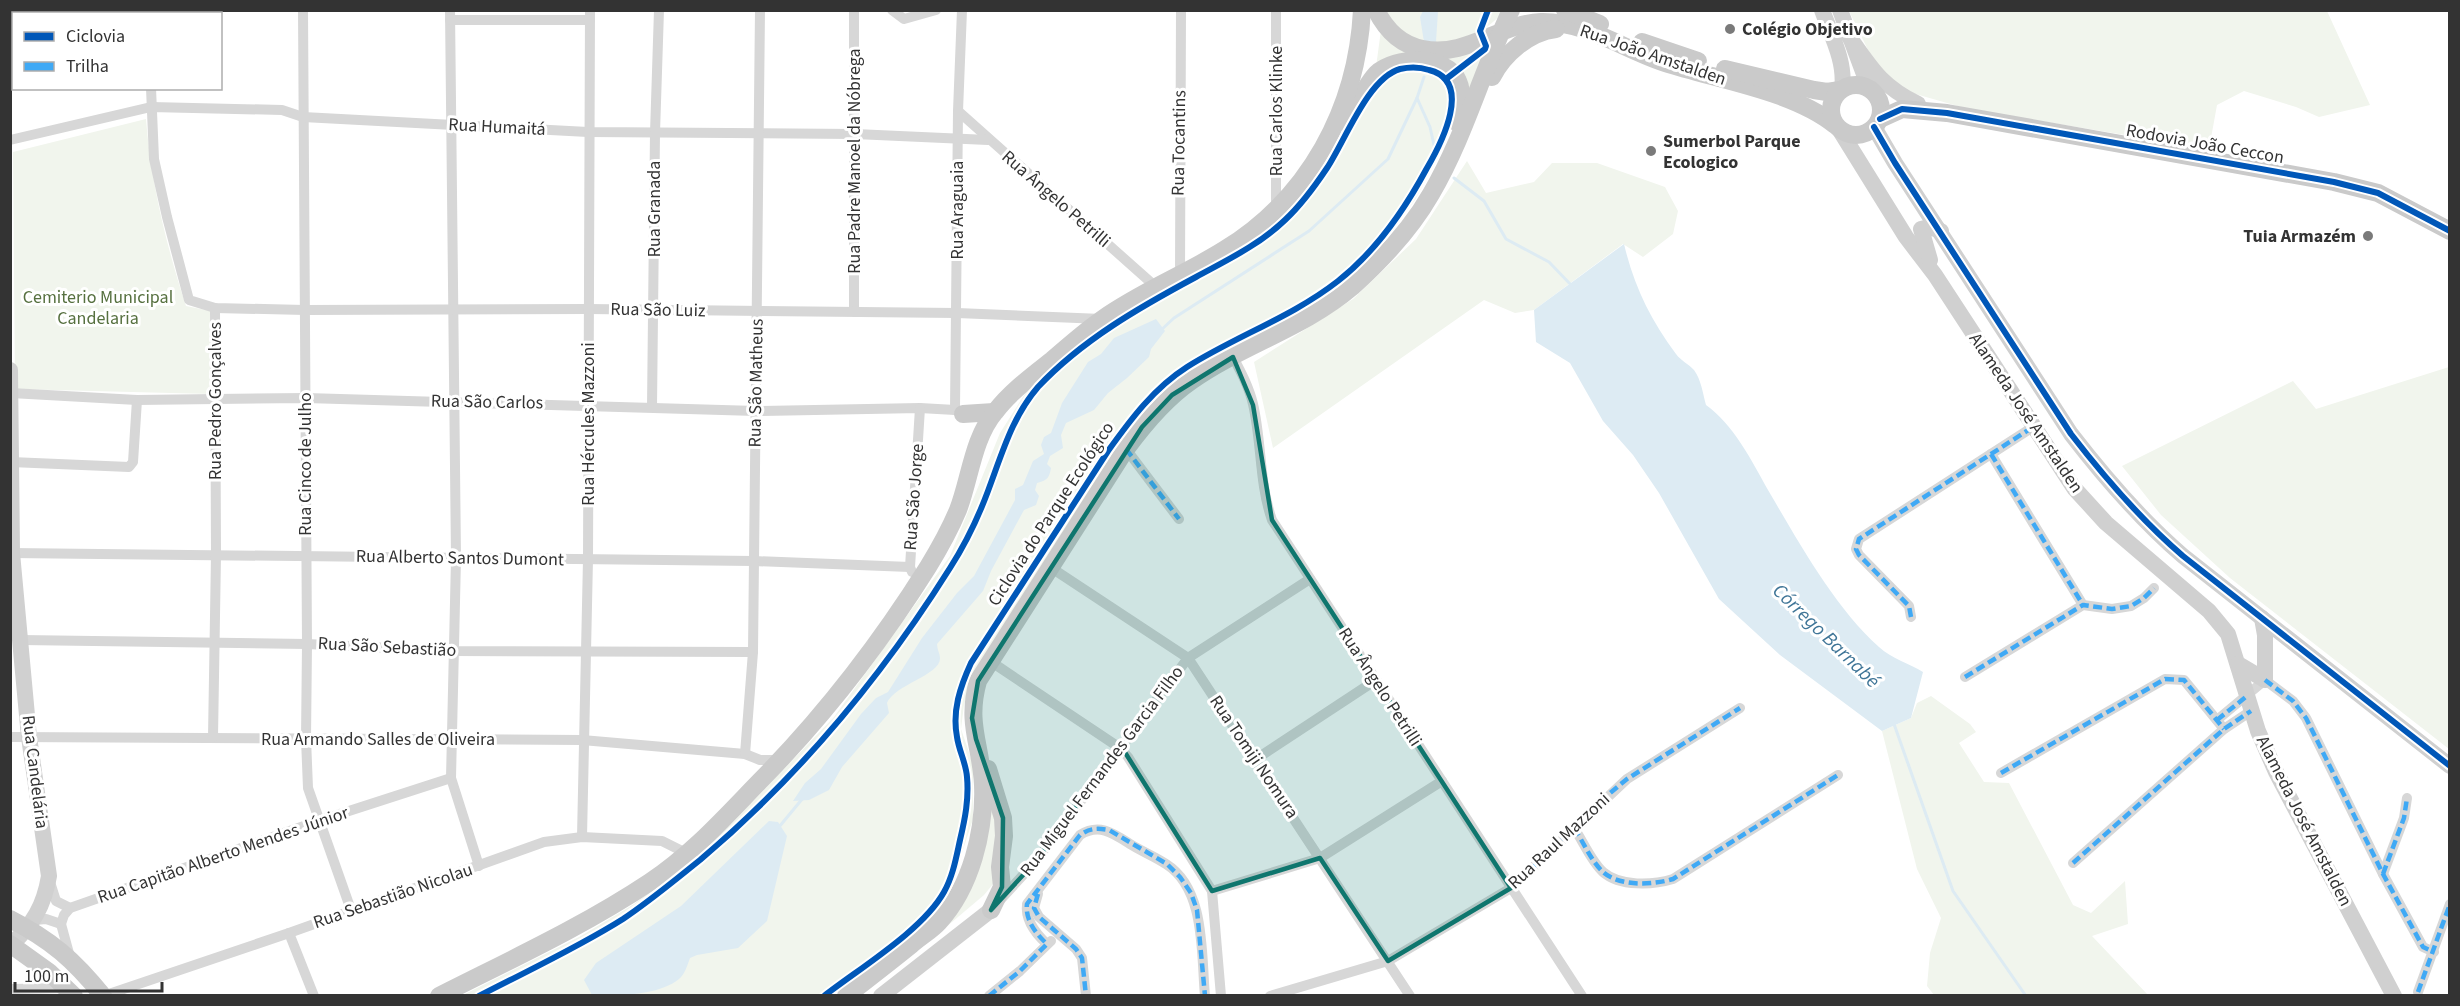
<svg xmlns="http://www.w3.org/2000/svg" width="2460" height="1006" font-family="'Source Sans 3',sans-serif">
<rect width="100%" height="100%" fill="#fff"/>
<g fill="#f1f5ed">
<path d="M1381 11H1503C1483 40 1430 55 1399 32 1393 27 1387 17 1381 11Z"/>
<polygon points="1849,11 2327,11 2370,105 2319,117 2296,107 2244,91 2217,105 2209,149 1968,109 1912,93 1887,77 1869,52"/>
<polygon points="1381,30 1417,54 1376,67"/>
<polygon points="1478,48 1489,50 1470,96 1443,56"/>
<polygon points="1431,67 1452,82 1454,119 1443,148 1415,200 1392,231 1362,265 1319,302 1193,370 971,679 964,705 961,729 973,764 973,819 951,887 931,918 833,995 461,996 581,936 634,904 699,855 736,819 834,717 950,556 1000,433 1028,389 1052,367 1138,304 1266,234 1311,182 1367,94 1394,68"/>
<path d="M146 119C151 182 166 245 186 306L211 311 210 394 15 389 13 152Z"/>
<polygon points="1467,161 1486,193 1534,182 1552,163 1597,163 1665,187 1678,211 1673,234 1643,257 1623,244 1534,310 1515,313 1484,300 1273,448 1254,362 1353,299 1416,239"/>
<polygon points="2449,367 2450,367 2449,749 2230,578 2161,515 2122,466 2293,381 2316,409"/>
<polygon points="1931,696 1970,724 1976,732 1959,743 1984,782 2009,783 2073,905 2091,913 2125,881 2128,924 2092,936 2148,995 1934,995 1927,986 1930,953 1941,918 1917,869 1882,731 1911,718 1917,703"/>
<polygon points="990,786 998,813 993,884 984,895 939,933 951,915"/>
</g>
<g fill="#ddebf3">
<polygon points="1423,11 1438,11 1436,42 1424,42 1420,17"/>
<path d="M1624 244C1634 286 1650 319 1676 354 1681 361 1689 364 1694 370 1701 379 1703 394 1706 405 1733 424 1752 461 1768 490 1798 541 1835 608 1879 647 1891 658 1910 664 1923 672L1911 718 1882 731 1780 655 1719 599 1659 493 1633 455 1603 421 1570 363 1536 342 1534 310Z"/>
<path d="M1156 319 1165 331 1151 349 1149 357 1127 378 1108 393 1094 410 1066 423 1061 435 1063 448 1050 456 1047 464 1051 468C1049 479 1047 480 1037 483L1035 490 1039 496 1036 505 1024 510 991 571 983 591 937 644C937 649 940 654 940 658 941 675 894 685 887 703L889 713 842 767 829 790 809 800 793 801 805 783 821 769 861 714 876 698 888 692 922 638 957 593 974 576 1015 500V489L1023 485 1033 461 1044 454 1041 445 1044 437 1051 433 1062 403 1088 362 1101 354 1114 338Z"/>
<path d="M769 821 778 822 787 836 767 921 738 948 697 955 690 958C687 966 685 974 679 979 658 996 617 996 592 995L584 980 596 963 681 906Z"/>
</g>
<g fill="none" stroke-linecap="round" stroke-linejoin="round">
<g stroke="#ddebf3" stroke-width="3">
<polyline points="1417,98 1430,127 1434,145"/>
<polyline points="1454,178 1484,201 1506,239 1549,262 1573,287"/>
<polyline points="1160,331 1174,318 1309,231 1388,159 1417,98 1424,77"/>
<polyline points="1894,724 1953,891 2026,996"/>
<polyline points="779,827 803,798"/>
</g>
<g stroke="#d7d7d7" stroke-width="10">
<polyline points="150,10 150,14"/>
<polyline points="303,10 307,644 306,739 308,788 351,910"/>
<polyline points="450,10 456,558 451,778 479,866"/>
<polyline points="854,10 854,312"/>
<polyline points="892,10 904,19 936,10"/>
<polyline points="450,20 590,20"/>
<polyline points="151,88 154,159 167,217 189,300 215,308 305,310 588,309 957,313 1102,319"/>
<polyline points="958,111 1156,287"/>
<polyline points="10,140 151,107 282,110 303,117 588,132 855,134 988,140"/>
<polyline points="1276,211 1276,10"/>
<polyline points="1180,275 1181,10"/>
<path d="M1233 357C1241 372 1249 387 1253 404 1262 443 1259 483 1272 520L1582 996"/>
<polyline points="11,393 137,400 306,398 756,411 920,408 955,410 963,414"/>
<polyline points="652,407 655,133 659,10"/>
<polyline points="955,410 958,111 962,10"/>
<polyline points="1126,449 1179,519"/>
<polyline points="1991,454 2083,605"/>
<polyline points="11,462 129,467 133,462 137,400"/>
<polyline points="10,553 754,561 910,567"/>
<polyline points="1050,567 1188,658 1410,996"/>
<polyline points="912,572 910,567 920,408"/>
<polyline points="1911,617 1909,606 1859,555 1856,549 1859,539 2033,427"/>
<polyline points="21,640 307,644 453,651 753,652"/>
<polyline points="990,661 1120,748 1128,757 1212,891 1221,996"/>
<polyline points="1965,677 2083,605 2112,609 2131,606 2144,598 2154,588"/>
<polyline points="2217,720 2265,680 2293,701 2306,718 2383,874 2423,947 2434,952"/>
<polyline points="10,737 582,740 745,754 760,760 779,760"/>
<polyline points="213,737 216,555 215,308"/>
<polyline points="745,754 753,652 760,10"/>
<polyline points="1256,759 1376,680"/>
<polyline points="2001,773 2165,679 2184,680 2224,729"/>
<path d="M1574 828C1583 841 1591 861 1603 872 1620 887 1653 885 1673 879L1838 775"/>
<polyline points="582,837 588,559 590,10"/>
<polyline points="2073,863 2224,729 2251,711"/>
<polyline points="2383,874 2404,818 2407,798"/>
<polyline points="50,882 56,901 70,908"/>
<polyline points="1212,891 1320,858 1442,781"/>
<polyline points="1038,894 1034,908 1039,917 1076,949 1082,958 1086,996"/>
<polyline points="1001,899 1036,861 1188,658 1310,579"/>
<polyline points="35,920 46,919 61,924"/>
<polyline points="61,924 64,915 70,908 318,821 451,778"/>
<polyline points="61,924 70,957"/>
<polyline points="289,933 314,996"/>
<path d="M1047 944C1036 934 1025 920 1027 904L1080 835C1099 823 1113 833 1130 844 1141 851 1154 856 1166 864 1206 889 1201 954 1205 996"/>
<polyline points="10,989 67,988"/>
<polyline points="2418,992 2450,904"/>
<polyline points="103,996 289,933 544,842 582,837 662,841 688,854"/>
<polyline points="989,996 1020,971 1051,941"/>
<polyline points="1270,996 1388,961 1511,888 1627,779 1740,708"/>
</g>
<g stroke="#d0d0d0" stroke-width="16">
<path d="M1822 10C1831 35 1846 62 1842 89"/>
<polyline points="1840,10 1865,77 1872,90"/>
<path d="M1848 35C1871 68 1881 86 1918 104"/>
<path d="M1874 127 1895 163 2071 434C2105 478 2141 520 2183 556L2450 766"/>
<polyline points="1839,129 1906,237 1935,275 2074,488 2106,523 2209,611 2228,634 2258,731 2276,772 2394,996"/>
<polyline points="1930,260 1921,229 1929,227 1941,231"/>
<path d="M10 370 12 553 29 737 49 876C44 906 33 924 12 944"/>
<polyline points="2238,664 2265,680 2265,635 2262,618"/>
<polyline points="881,996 991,910"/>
</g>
<g stroke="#cacaca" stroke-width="18">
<path d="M1376 10C1386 30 1401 45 1423 49 1466 58 1499 24 1541 22 1585 21 1625 50 1665 63 1718 80 1793 91 1835 125"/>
<polyline points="1565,10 1600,24"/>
<polyline points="1642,42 1698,61"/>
<polyline points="1725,69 1814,90 1827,92 1840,90"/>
<path d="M1492 77C1504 54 1529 32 1556 29"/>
<circle cx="1856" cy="110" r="25"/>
<polyline points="1880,119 1902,109 1947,113 2334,182 2378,193 2450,231"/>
<path d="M1347 123C1356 107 1364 87 1376 74 1395 56 1447 54 1458 81 1464 94 1460 109 1456 122"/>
<polyline points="963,414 994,412"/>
<polyline points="988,769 1003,818 1004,836 1000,867 1002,887 991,910"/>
<path d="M10 919C51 940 74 960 103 996"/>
<polyline points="10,944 49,972 74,996"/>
<path d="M439 996C510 960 584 926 650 882 692 854 724 818 759 782 824 716 879 645 928 567 939 549 950 529 958 510 970 479 973 438 995 412 1010 392 1033 375 1052 360 1068 346 1084 332 1101 320 1140 292 1184 275 1224 250 1309 198 1357 109 1362 10"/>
<path d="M846 996C868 979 890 962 911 945 920 937 932 930 939 922 971 887 985 831 983 785 981 744 966 724 978 681L1126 449C1145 423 1165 399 1191 381 1242 345 1304 328 1352 287 1382 260 1411 229 1431 194 1465 136 1482 71 1511 10"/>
</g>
<g stroke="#3fa9f5" stroke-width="4.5" stroke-dasharray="9 4.5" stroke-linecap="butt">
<polyline points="1126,449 1179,519"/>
<polyline points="1991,454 2083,605"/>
<polyline points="1911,617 1909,606 1859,555 1856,549 1859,539 2033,427"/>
<polyline points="1965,677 2083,605 2112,609 2131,606 2144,598 2154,588"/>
<polyline points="2265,680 2293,701 2306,718 2383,874 2423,947 2434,952"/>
<polyline points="2217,720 2247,696"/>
<polyline points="2001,773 2165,679 2184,680 2224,729"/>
<path d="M1574 828C1583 841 1591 861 1603 872 1620 887 1653 885 1673 879L1838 775"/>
<polyline points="2073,863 2224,729 2251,711"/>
<polyline points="2383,874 2404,818 2407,798"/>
<polyline points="1523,877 1604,798 1627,779 1740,708"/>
<polyline points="1038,894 1034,908 1039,917 1076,949 1082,958 1086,996"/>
<polyline points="2418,992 2450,904"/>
<path d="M989 996 1020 971 1047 944C1036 934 1025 920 1027 904L1080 835C1090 828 1097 828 1109 830L1167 864 1180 877 1191 893 1197 910 1205 996"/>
</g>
<g stroke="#fff" stroke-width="10">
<g id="cycleway">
<polyline points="1446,79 1485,49 1486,46 1480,31 1488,10"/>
<polyline points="1880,119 1902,109 1947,113 2334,182 2378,193 2450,231"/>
<path d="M1874 127 1895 163 2071 434C2105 478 2141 520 2183 556L2450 766"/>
<path d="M479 996C527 971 577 948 623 919 650 901 675 880 700 860 799 776 881 678 950 568 966 543 978 518 988 491 1002 454 1012 417 1038 387 1082 340 1140 307 1196 277 1227 260 1259 245 1285 220 1301 205 1315 186 1327 168 1345 141 1368 78 1400 69 1409 67 1420 67 1429 70 1474 81 1441 144 1427 168 1405 209 1375 252 1338 281 1292 317 1236 336 1187 367 1154 388 1131 419 1108 451L971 663C960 687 952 711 957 737 959 751 966 763 967 777 969 799 965 819 960 840 956 858 953 876 944 892 923 930 860 968 824 996"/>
</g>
</g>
<use href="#cycleway" stroke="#0057b8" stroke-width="6"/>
</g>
<path fill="#0f766e" fill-opacity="0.2" stroke="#0f766e" stroke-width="4.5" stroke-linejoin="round" d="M1233 357 1253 405 1272 520 1511 888 1388 961 1320 858 1212 891 1121 746 1036 861 991 910 1002 887 1003 818 976 739 972 718 978 681 1142 427 1172 395Z"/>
<g fill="#7a7a7a" stroke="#fff" stroke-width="2">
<circle cx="1730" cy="29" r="6"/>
<circle cx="1651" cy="151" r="6"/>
<circle cx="2368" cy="236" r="6"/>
</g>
<g text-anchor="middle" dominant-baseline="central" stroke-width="6" stroke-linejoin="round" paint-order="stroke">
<g font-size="18" font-weight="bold" fill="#333" stroke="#fff" text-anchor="start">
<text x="1742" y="29">Colégio Objetivo</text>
<text x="1663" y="141">Sumerbol Parque<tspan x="1663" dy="21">Ecologico</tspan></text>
<text x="2356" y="236" text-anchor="end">Tuia Armazém</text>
</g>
<g font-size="18" fill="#333" stroke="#fff">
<text transform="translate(1653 55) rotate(19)">Rua João Amstalden</text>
<text transform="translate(1276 111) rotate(-90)">Rua Carlos Klinke</text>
<text transform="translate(497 127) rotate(3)">Rua Humaitá</text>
<text transform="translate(1179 143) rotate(-89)">Rua Tocantins</text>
<text transform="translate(2205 144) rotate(10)">Rodovia João Ceccon</text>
<text transform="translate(854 161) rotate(-90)">Rua Padre Manoel da Nóbrega</text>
<text transform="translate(1056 199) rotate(41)">Rua Ângelo Petrilli</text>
<text transform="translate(654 209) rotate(-90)">Rua Granada</text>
<text transform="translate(957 210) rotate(-90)">Rua Araguaia</text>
<text transform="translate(658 310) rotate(1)">Rua São Luiz</text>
<text transform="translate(756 383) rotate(-89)">Rua São Matheus</text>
<text transform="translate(215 401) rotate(-90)">Rua Pedro Gonçalves</text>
<text transform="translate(487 402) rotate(1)">Rua São Carlos</text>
<text transform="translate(2026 413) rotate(56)">Alameda José Amstalden</text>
<text transform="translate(588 424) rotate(-90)">Rua Hércules Mazzoni</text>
<text transform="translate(305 464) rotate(-90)">Rua Cinco de Julho</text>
<text transform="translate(914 497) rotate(-86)">Rua São Jorge</text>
<text transform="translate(1051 514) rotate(-57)">Ciclovia do Parque Ecológico</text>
<text transform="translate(460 558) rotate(1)">Rua Alberto Santos Dumont</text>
<text transform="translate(387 647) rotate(3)">Rua São Sebastião</text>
<text transform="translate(1380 687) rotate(57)">Rua Ângelo Petrilli</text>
<text x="378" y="739">Rua Armando Salles de Oliveira</text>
<text transform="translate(1254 757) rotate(56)">Rua Tomiji Nomura</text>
<text transform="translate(1102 771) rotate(-53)">Rua Miguel Fernandes Garcia Filho</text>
<text transform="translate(35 772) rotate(83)">Rua Candelária</text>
<text transform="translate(2304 821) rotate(63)">Alameda José Amstalden</text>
<text transform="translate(1559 841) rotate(-43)">Rua Raul Mazzoni</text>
<text transform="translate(223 855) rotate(-19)">Rua Capitão Alberto Mendes Júnior</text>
<text transform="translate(393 896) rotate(-19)">Rua Sebastião Nicolau</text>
</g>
<g font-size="18" fill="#56703f" stroke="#fff">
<text x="98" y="297">Cemiterio Municipal<tspan x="98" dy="21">Candelaria</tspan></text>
</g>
<g font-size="20" font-style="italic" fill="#3f7597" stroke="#fff">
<text transform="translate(1826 636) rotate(44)">Córrego Barnabé</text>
</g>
</g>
<rect width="2460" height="1006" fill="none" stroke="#333333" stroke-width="24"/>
<rect x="12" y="12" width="210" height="78" fill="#ffffff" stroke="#adadad" stroke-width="1.5"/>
<rect x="24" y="32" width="30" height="9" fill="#0057b8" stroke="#adadad" stroke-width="1.5"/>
<text x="66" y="42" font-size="18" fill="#333333">Ciclovia</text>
<rect x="24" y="62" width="30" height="9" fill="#3fa9f5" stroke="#adadad" stroke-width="1.5"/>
<text x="66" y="72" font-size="18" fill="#333333">Trilha</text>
<path d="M15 982v9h147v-9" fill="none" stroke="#333333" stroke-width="3"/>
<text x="24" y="982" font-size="18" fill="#333333" stroke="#ffffff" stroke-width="4.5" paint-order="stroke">100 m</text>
</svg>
